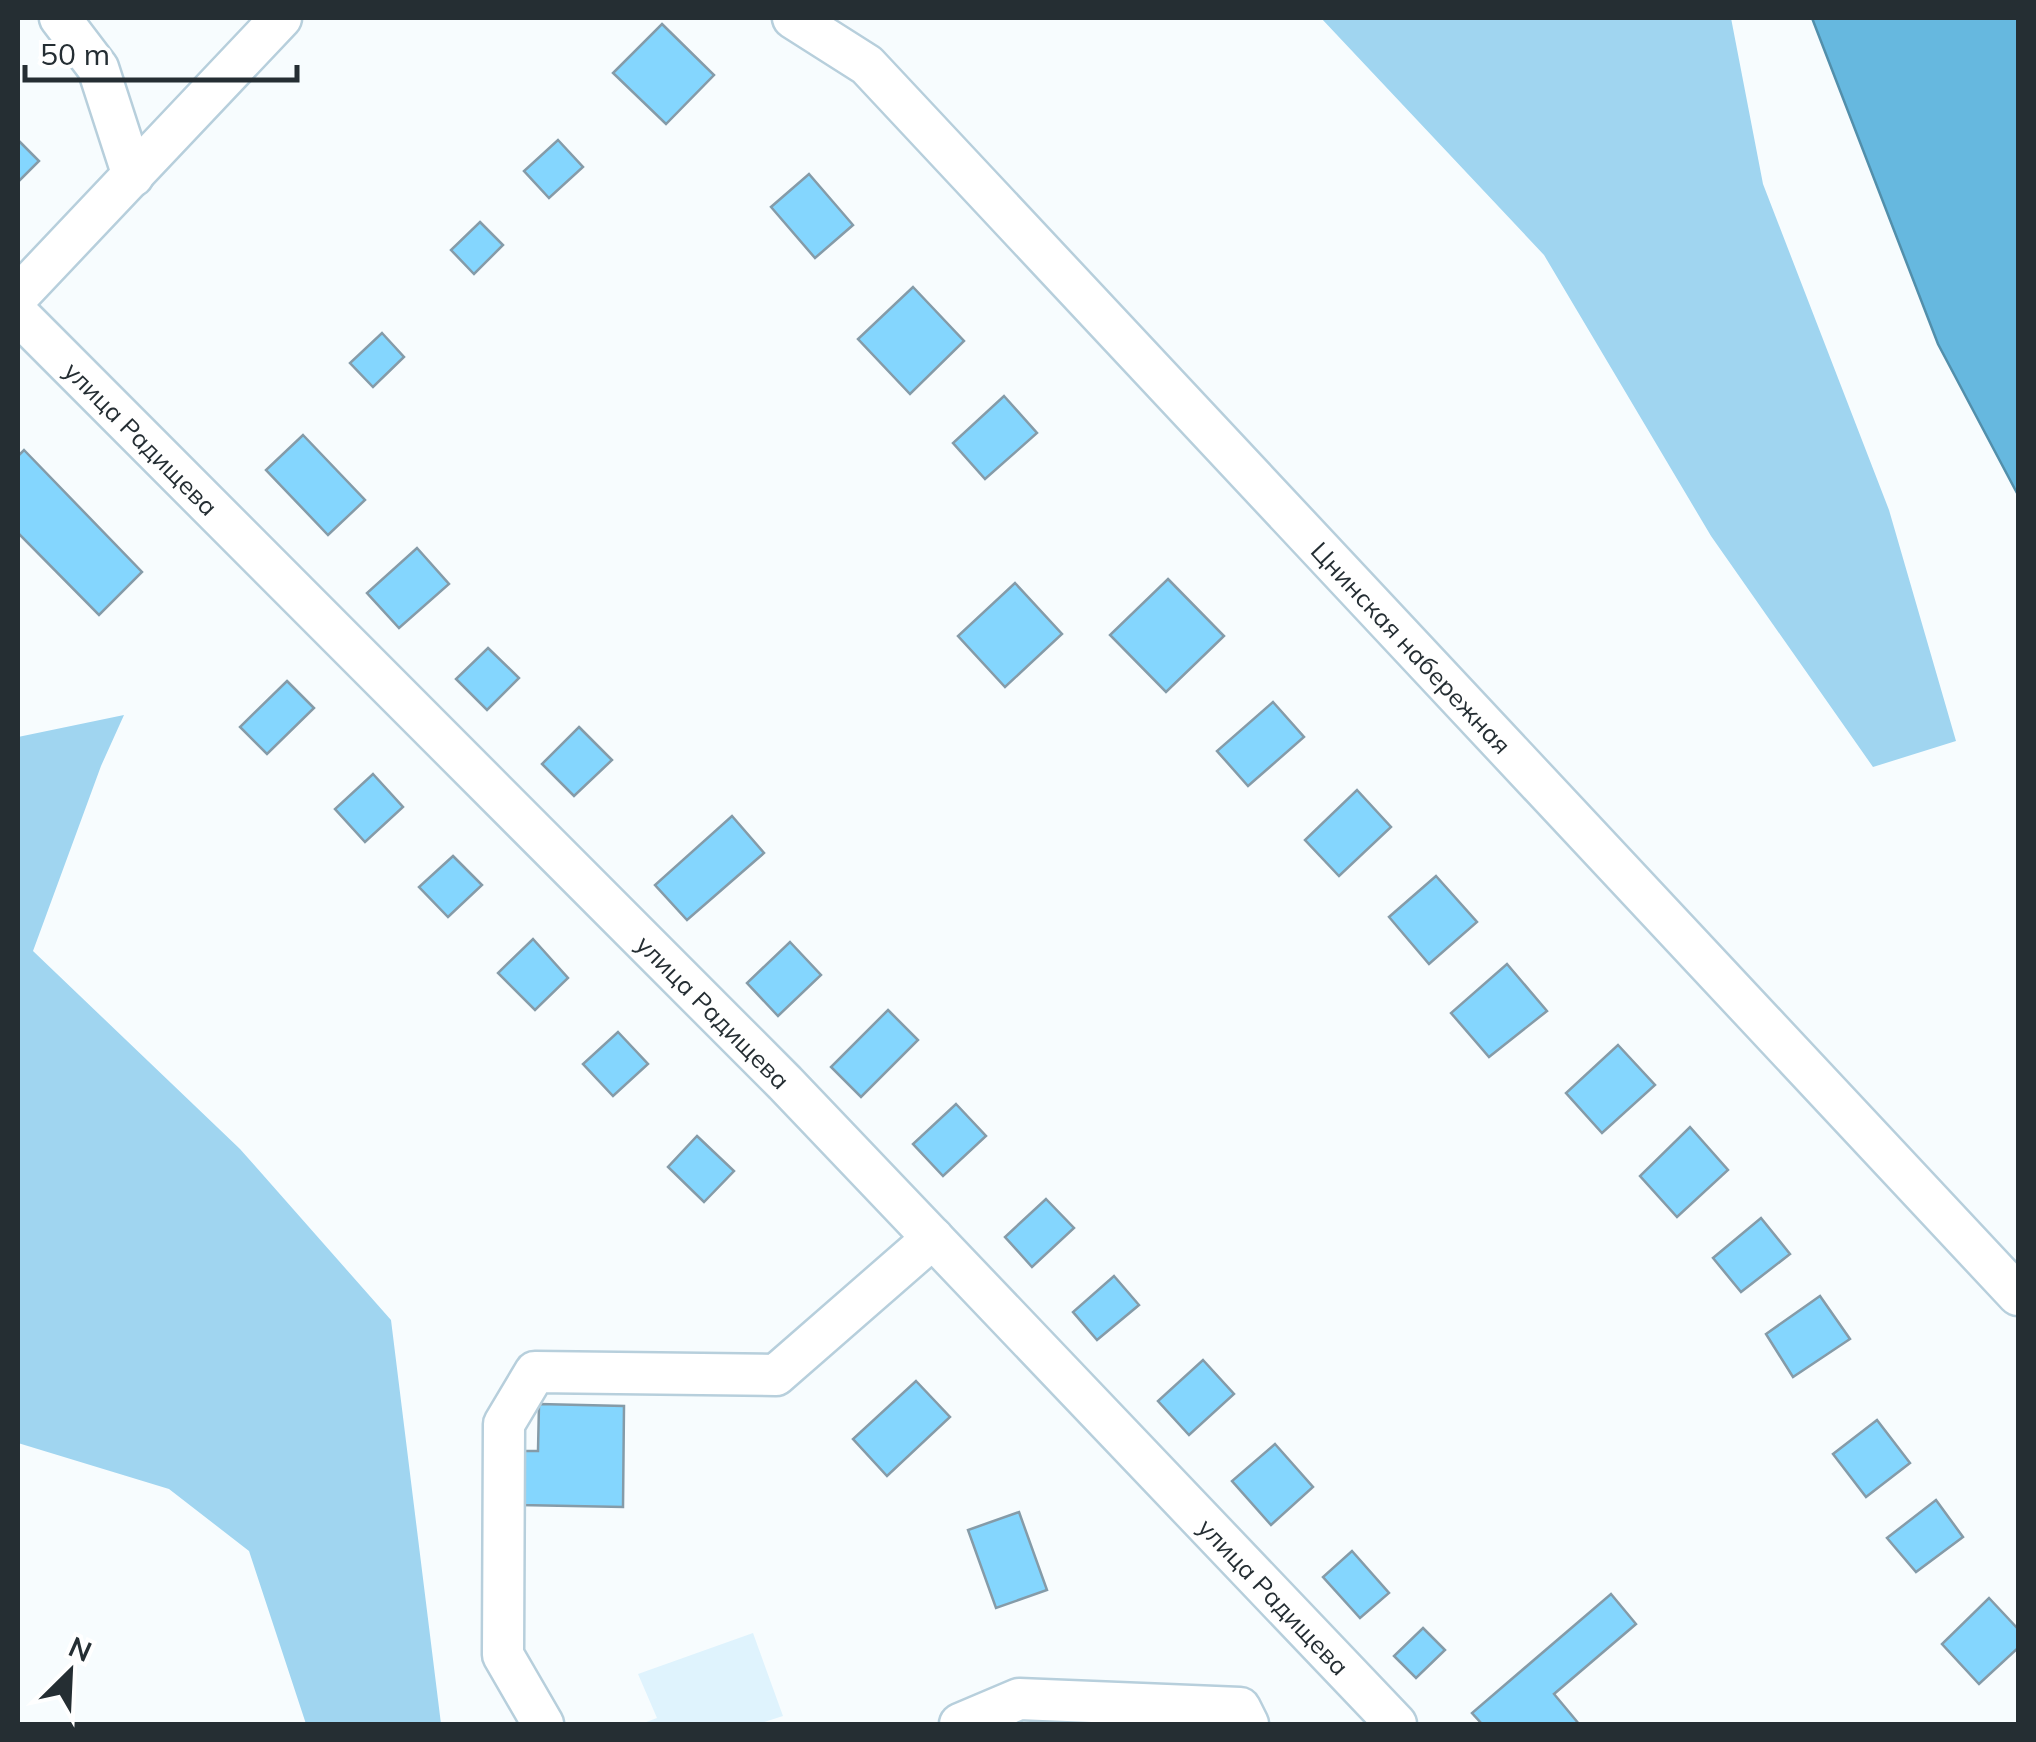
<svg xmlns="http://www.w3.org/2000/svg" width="2036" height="1742" font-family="Mulish,sans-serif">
<rect width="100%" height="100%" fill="#f7fcfe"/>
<polygon fill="#dff3fd" points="753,1633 783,1716 758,1724 641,1724 657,1718 638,1674"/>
<g fill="#a0d5f0">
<polygon points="1321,18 1731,18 1763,184 1889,510 1956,741 1873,767 1711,536 1544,255"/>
<polygon points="124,715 101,766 33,951 240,1149 391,1320 441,1724 306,1724 249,1551 169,1489 18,1443 18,737"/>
</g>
<polygon fill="#66b8df" stroke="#528fab" stroke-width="2.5" points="1812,18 2018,18 2018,495 1938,344"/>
<g fill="#84d6fe" stroke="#859ba8" stroke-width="2.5">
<polygon points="662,24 714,75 666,124 613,73"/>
<polygon points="18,140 39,161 18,182"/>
<polygon points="558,140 583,167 549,198 524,171"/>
<polygon points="809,174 853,225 815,258 771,207"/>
<polygon points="480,222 503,245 474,274 451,250"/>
<polygon points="913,287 964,341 910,394 858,339"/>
<polygon points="382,333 404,357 373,387 350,363"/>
<polygon points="1004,396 1037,433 985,479 953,443"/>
<polygon points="303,435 365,500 328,535 266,470"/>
<polygon points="24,450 142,572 99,615 18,533 18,456"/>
<polygon points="417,548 449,584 399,628 367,593"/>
<polygon points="1168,579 1224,636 1166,692 1110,635"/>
<polygon points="1015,583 1062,634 1005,687 958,636"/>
<polygon points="488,648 519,678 487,710 456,679"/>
<polygon points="287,681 314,708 267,754 240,727"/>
<polygon points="1273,702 1304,737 1248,786 1217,751"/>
<polygon points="579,727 612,760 574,796 542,764"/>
<polygon points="373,774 403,807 365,842 335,809"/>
<polygon points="1357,790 1391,827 1339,876 1305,840"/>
<polygon points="732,816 764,853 687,920 655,885"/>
<polygon points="453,856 482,885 448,917 419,887"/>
<polygon points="1436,876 1477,922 1429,964 1389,917"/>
<polygon points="533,939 568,978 535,1010 498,973"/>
<polygon points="790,942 821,975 778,1016 747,983"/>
<polygon points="1507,964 1547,1011 1489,1057 1451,1013"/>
<polygon points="888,1010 918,1040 861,1097 831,1067"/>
<polygon points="618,1032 648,1064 613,1096 583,1064"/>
<polygon points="1618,1045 1655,1085 1602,1133 1566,1093"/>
<polygon points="956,1104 986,1136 943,1176 913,1144"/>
<polygon points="1690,1127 1728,1170 1677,1217 1640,1176"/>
<polygon points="697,1136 734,1171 704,1202 668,1167"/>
<polygon points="1046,1199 1074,1228 1032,1267 1005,1237"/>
<polygon points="1761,1218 1790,1254 1741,1292 1713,1258"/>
<polygon points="1114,1276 1139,1305 1097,1340 1073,1312"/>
<polygon points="1820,1296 1850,1339 1793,1377 1766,1334"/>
<polygon points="1203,1360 1234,1394 1189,1435 1158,1401"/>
<polygon points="916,1381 950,1417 887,1476 853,1439"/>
<polygon points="539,1404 624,1406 623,1507 520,1505 521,1451 538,1451"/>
<polygon points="1877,1420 1910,1463 1866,1497 1833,1454"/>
<polygon points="1275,1444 1313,1487 1271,1525 1232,1481"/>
<polygon points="1936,1500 1963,1537 1916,1572 1887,1538"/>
<polygon points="1019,1512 1047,1590 996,1608 968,1530"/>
<polygon points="1352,1551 1389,1593 1360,1618 1323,1577"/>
<polygon points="1611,1594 1636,1624 1554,1694 1579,1724 1482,1724 1472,1713"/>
<polygon points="1989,1598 2018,1629 2018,1648 1979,1684 1942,1644"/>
<polygon points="1423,1628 1445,1650 1416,1678 1394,1656"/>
</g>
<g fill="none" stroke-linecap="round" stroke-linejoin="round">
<g stroke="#b7cfdc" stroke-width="45">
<g id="minor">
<polyline points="60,18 98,68 133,176"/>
<path id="s1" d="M793 18 867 65 2018 1295"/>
<polyline points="18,296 281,18"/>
<path id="s2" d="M18 314 785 1083 1396 1724"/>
<polyline points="543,1724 503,1655 504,1424 535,1372 776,1375 933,1238"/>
<polyline points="960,1724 1019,1699 1240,1708 1248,1724"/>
</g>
</g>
<use href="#minor" stroke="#fff" stroke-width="40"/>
</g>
<g text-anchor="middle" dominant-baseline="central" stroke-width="8" stroke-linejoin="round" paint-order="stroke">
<g font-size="25" fill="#252e33" stroke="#fff">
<text stroke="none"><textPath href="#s2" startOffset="175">улица Радищева</textPath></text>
<text stroke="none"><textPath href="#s1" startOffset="885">Цнинская набережная</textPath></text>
<text stroke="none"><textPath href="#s2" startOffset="985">улица Радищева</textPath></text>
<text stroke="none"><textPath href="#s2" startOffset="1795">улица Радищева</textPath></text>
</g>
</g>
<rect width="2036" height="1742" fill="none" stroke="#252e33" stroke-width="40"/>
<g transform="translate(70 1672) rotate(24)" stroke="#ffffff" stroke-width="8" paint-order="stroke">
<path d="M0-8L18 38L0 25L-18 38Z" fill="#252e33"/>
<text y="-15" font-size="28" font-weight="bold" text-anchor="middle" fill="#252e33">N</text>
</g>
<path d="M25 65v15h272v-15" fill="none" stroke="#252e33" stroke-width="5"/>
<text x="40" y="65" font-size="30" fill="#252e33" stroke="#ffffff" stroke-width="8" paint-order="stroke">50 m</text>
</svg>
